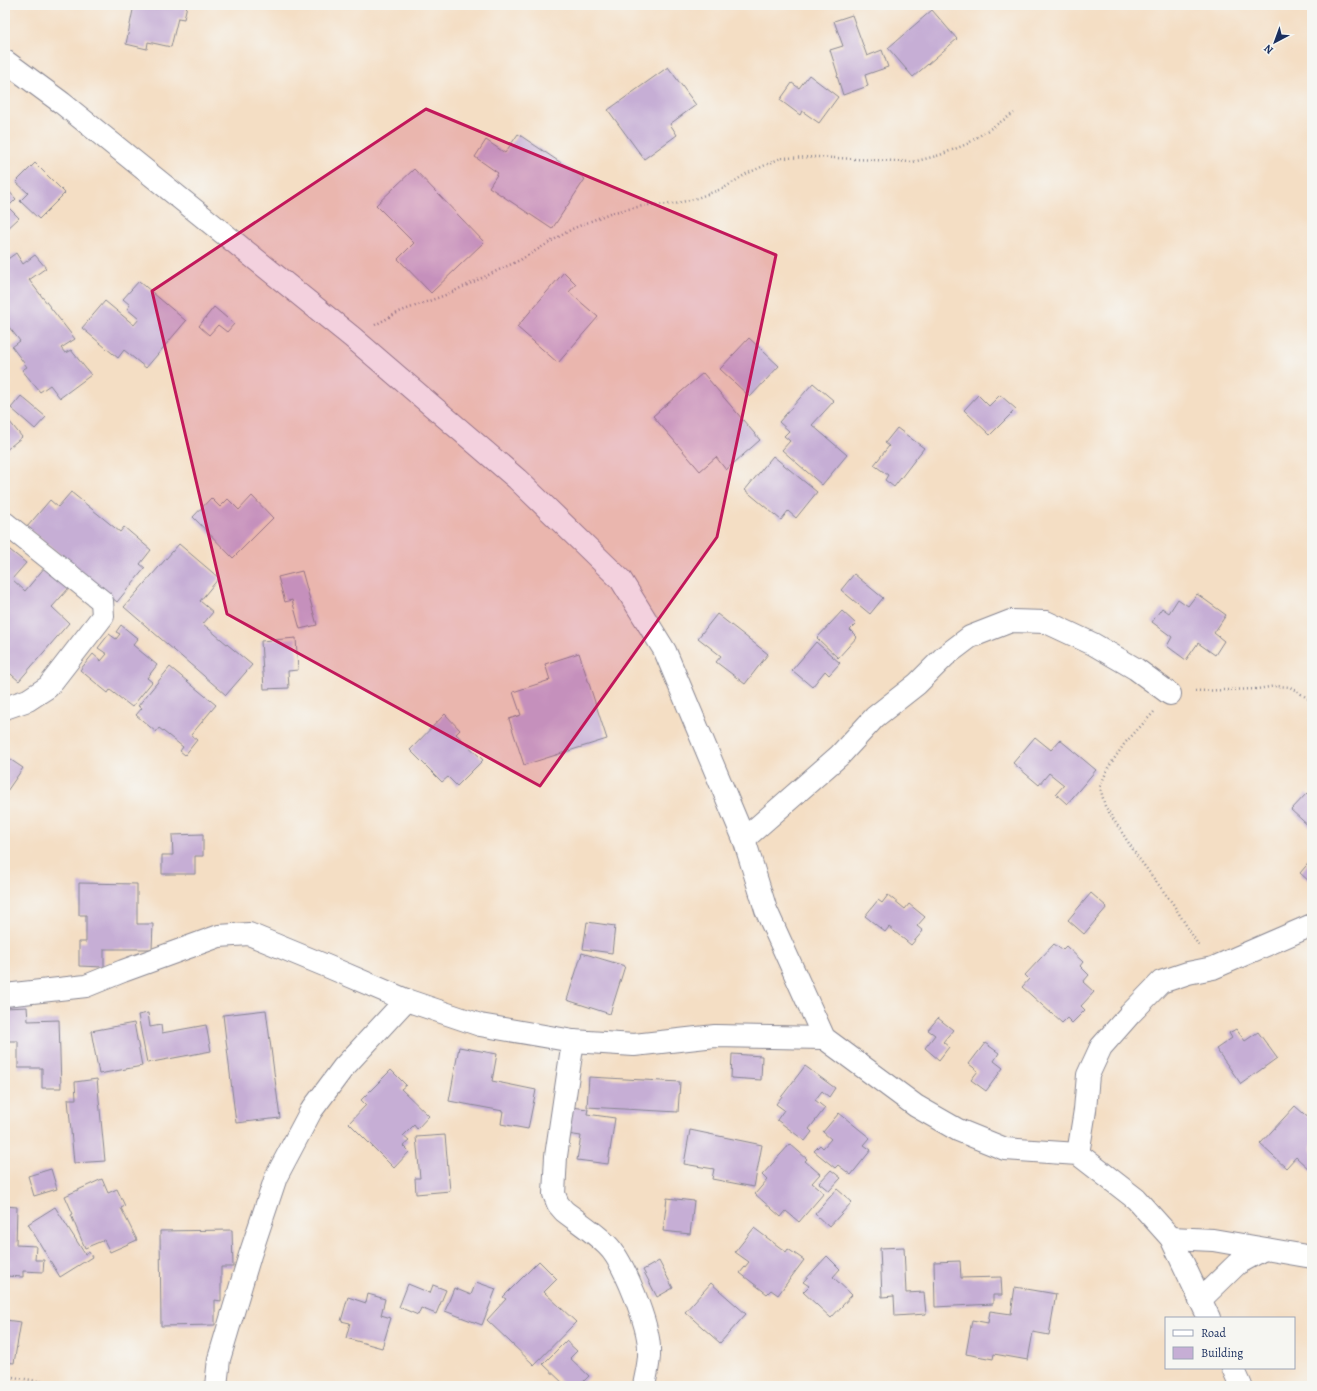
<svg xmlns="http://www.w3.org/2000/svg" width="1317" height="1391" font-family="Alegreya,serif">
<rect width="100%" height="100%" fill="#f6f6f2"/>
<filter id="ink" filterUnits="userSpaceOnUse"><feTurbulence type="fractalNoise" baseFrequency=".025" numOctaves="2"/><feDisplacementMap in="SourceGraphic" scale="8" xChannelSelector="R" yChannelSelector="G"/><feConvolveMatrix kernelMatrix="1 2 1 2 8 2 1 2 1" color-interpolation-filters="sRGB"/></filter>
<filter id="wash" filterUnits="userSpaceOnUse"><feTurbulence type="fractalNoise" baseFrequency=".012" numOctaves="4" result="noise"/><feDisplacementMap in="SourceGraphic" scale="16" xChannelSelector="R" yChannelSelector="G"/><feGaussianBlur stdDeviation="0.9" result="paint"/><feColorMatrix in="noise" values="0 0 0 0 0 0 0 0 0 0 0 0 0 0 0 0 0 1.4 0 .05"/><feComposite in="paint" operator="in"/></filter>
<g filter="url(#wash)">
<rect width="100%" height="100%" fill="#f4dec4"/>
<g id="blocks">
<g fill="#c6aed5">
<polygon points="134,5 187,5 184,19 178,18 171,47 148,42 147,49 126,44"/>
<polygon points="932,10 957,39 913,77 888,48"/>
<polygon points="852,15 867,56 882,50 888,67 865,75 868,86 843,95 837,76 838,75 830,50 843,46 834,21"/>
<polygon points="668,67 696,105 670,124 677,135 644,159 608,110"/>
<polygon points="809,75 838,97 819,123 802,111 800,115 780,100 792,83 799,88"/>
<polygon points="518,134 585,179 552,229 489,187 498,173 475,157 486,140 505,153"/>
<polygon points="35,163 65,193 39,219 20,201 28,193 16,182"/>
<polygon points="414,169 484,242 431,293 398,259 414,243 376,205"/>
<polygon points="5,187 16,199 8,207 19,218 5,231"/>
<polygon points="16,253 23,264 35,255 46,268 29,280 75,339 61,348 65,353 71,350 91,375 60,398 50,385 40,392 22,370 27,367 12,347 20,341 5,322 5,261"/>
<polygon points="564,272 576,284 569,292 598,317 558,363 517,327"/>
<polygon points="139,281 186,321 146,368 124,350 118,358 82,328 105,301 134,325 139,319 127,309 130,305 123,299"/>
<polygon points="214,307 234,324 227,332 218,325 209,335 199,326"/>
<polygon points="749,338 779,366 750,397 720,369"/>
<polygon points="703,373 760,440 726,470 716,457 700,471 653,416"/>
<polygon points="813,383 834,401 812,425 847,455 822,485 782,450 790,441 784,436 789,431 779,422"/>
<polygon points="978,395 989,406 1000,395 1016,409 990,435 964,410"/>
<polygon points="21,396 46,417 35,429 11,408"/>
<polygon points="5,416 22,437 5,451"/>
<polygon points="897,428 924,448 894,487 885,480 888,475 874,465 889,446 885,443"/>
<polygon points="773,456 817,492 796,518 788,511 781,520 745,490"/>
<polygon points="71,492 120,532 124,527 151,550 140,564 145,568 117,602 27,527 50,500 58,507"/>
<polygon points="252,496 273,518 233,558 193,517 211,498 220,507 228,499 239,510"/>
<polygon points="179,544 219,578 200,601 213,612 203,624 252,665 226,695 124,607"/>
<polygon points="5,546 26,563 12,579 25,591 45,567 69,588 52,607 69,623 19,681 5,669"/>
<polygon points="302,571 317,625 300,629 292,600 285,602 278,577"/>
<polygon points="854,574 883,598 870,614 841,590"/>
<polygon points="1197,594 1226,615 1214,633 1224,641 1215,655 1198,643 1186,660 1167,646 1172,637 1152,622 1162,608 1169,613 1178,599 1188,606"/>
<polygon points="842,611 856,624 850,630 857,637 838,658 817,638"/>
<polygon points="717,614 768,654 745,684 716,662 721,656 698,638"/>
<polygon points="121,625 138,639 133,645 157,665 147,678 152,682 132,707 110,690 108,693 80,670 93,654 101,661 107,654 98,648 109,634 116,639 120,634 116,632"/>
<polygon points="296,638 298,670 288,671 289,688 264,689 261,641"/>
<polygon points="816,642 840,663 829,675 825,671 812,687 792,670"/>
<polygon points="579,653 607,739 524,765 509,719 521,715 513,692 550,680 545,664"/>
<polygon points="170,667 216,705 191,735 197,740 185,755 180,751 183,747 159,728 156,732 136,715 142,708 138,706"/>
<polygon points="445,714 460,730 456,734 483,760 457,786 448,777 442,782 410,750"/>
<polygon points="1035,737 1051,750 1060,740 1096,770 1067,804 1056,794 1064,785 1049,773 1039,785 1013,763"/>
<polygon points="5,756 23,768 5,794"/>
<polygon points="1307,793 1312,798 1312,829 1291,810"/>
<polygon points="203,834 203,856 195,856 195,874 162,874 162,855 173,855 172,835"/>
<polygon points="1312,859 1312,882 1311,883 1300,873"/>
<polygon points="79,883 137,884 137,924 153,924 152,949 104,949 104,967 79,966 79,942 86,942 86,915 79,915"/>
<polygon points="1091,893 1107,907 1084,934 1068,920"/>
<polygon points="888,895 905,909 909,904 925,917 917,926 923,931 911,945 889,927 885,932 865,916 878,900 882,903"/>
<polygon points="587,922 615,926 612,953 583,949"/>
<polygon points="1054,944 1062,950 1066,946 1083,962 1080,966 1089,975 1083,982 1094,992 1081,1006 1085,1010 1072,1023 1067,1018 1062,1023 1022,987 1029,979 1025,975"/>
<polygon points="582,953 625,966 610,1014 567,1000"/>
<polygon points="27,1007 28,1021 59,1020 61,1088 42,1088 42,1068 18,1068 18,1041 5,1041 5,1008"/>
<polygon points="266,1010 280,1118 236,1123 223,1015"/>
<polygon points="148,1013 150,1027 161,1025 162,1033 206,1025 211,1051 147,1063 138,1015"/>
<polygon points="938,1018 953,1030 943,1042 949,1047 939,1060 925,1048 935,1035 928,1030"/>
<polygon points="134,1023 142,1066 99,1074 91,1031"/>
<polygon points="1236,1029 1245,1041 1258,1032 1277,1058 1241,1084 1216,1049 1232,1038 1229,1033"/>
<polygon points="985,1043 999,1053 994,1061 1003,1068 986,1091 971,1080 978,1071 969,1064"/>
<polygon points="459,1047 497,1054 492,1081 536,1090 528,1129 501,1124 503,1111 449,1101"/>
<polygon points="732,1054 762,1056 761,1080 731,1078"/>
<polygon points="805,1066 835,1088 829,1097 822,1091 815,1100 825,1108 809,1129 812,1132 805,1141 777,1120 784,1110 776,1104"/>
<polygon points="391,1070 406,1085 401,1089 429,1116 417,1129 414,1125 403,1136 409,1141 403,1146 409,1152 394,1168 349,1123 366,1105 361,1100"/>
<polygon points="589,1077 680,1082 678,1112 587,1107"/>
<polygon points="97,1079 105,1161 74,1163 68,1099 76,1099 75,1082"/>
<polygon points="1295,1106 1312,1121 1312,1172 1296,1157 1286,1168 1260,1144"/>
<polygon points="571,1107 588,1109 587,1114 615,1118 608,1164 577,1160 581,1136 567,1134"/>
<polygon points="839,1113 870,1138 864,1145 871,1150 851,1175 838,1165 835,1168 814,1151 820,1145 823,1148 831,1139 823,1132"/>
<polygon points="690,1130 762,1145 754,1187 712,1179 714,1169 684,1164"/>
<polygon points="445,1135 450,1191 416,1194 415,1178 420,1178 416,1137"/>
<polygon points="790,1144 807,1159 805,1161 820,1174 812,1183 824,1193 799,1222 786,1211 781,1217 755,1194 767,1180 762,1175"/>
<polygon points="51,1169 57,1189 34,1196 28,1176"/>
<polygon points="831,1170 841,1178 829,1191 819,1183"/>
<polygon points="102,1179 108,1193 117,1189 125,1206 121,1208 137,1240 110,1252 104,1240 85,1248 71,1215 73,1214 65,1196"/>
<polygon points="837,1189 852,1202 829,1227 815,1214"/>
<polygon points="667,1198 694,1201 690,1234 663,1231"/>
<polygon points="5,1206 17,1207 16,1245 36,1246 35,1260 44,1260 43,1272 23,1271 23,1277 5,1276"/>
<polygon points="55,1207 85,1254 89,1252 92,1257 60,1277 28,1224"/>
<polygon points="754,1228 786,1252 788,1249 804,1260 778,1295 771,1290 767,1294 740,1273 749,1262 735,1252"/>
<polygon points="232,1230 233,1267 221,1267 221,1301 215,1300 215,1325 161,1326 160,1231"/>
<polygon points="904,1247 906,1293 924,1292 926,1314 895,1316 894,1296 882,1297 880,1248"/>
<polygon points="827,1256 840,1269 833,1277 852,1295 831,1318 803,1292 809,1286 803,1282"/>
<polygon points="539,1261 557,1279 544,1292 576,1322 534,1365 487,1320 506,1299 503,1297"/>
<polygon points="659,1261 673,1288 657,1297 643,1270"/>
<polygon points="960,1261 961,1278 1001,1277 1002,1295 993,1295 993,1304 935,1307 934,1262"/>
<polygon points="476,1282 496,1289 482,1325 445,1311 454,1288 471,1295"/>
<polygon points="711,1283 746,1314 720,1343 685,1312"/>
<polygon points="408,1284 430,1293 433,1285 446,1290 436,1314 421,1308 418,1315 399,1307"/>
<polygon points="1015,1287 1056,1294 1049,1335 1033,1332 1028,1360 994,1354 993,1359 966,1354 972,1320 988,1323 990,1311 1011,1314"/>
<polygon points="368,1294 385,1299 381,1315 391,1318 382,1348 346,1338 350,1323 341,1321 348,1297 366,1303"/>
<polygon points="5,1320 21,1322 14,1363 5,1362"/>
<polygon points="566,1341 577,1351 570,1358 589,1376 579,1386 566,1386 543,1364"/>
</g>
</g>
</g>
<g filter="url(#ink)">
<use href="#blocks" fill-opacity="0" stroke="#888691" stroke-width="1"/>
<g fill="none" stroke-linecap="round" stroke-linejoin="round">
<g stroke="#888691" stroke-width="24">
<g id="street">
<polyline points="5,523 102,601 103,616 48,687 28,700 5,708"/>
<polyline points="744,839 840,755 875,717 917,684 945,656 970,637 1011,621 1046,622 1093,644 1136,669 1170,694"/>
<polyline points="5,995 86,986 123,971 219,936 249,934 329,967 406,1000 480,1025 573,1041 634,1045 715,1036 824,1038"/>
<path d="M573 1041 556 1156 554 1194 558 1204 564 1211C578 1222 594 1232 607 1245 624 1261 649 1326 649 1349 650 1361 646 1374 644 1386"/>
<polyline points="1078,1154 1085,1110 1088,1075 1101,1047 1130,1014 1161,982 1188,973 1213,968 1312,925"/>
<polyline points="1171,1238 1213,1240 1312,1257"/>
<polyline points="1200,1300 1237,1264 1264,1249"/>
<polyline points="216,1386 219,1359 250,1255 276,1177 311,1111 343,1068 406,1000"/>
</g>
</g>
<g stroke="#888691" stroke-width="24">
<g id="secondary">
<polyline points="5,61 62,103 352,337 517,479 621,580 665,651 744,839 766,910 824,1038 916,1106 958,1130 1005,1149 1078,1154 1136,1199 1171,1238 1209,1318"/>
<polyline points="1233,1368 1241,1386"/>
</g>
</g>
<g stroke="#888691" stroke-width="2.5" stroke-dasharray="1 3" stroke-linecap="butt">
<polyline points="375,325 399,312 448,294 520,260 572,229 610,213 647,205 675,204 697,198 724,188 746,174 781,158 817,157 913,162 940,155 967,144 1014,113"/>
<polyline points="1195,691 1257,689 1276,686 1290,687 1312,701"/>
<polyline points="1154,712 1125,743 1108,768 1100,787 1105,806 1137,856 1173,904 1199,946"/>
<polyline points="5,1378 13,1377 68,1386"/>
</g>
<use href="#street" stroke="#fff" stroke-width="22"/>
<use href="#secondary" stroke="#fff" stroke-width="22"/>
</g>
</g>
<path fill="#c2185b" fill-opacity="0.2" stroke="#c2185b" stroke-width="3" stroke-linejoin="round" d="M426 109 776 255 717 537 540 786 227 614 152 291Z"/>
<rect width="1317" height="1391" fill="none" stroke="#f6f6f2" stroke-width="20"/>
<rect x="1165" y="1317" width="130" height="52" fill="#f6f6f2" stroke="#9ea6b7"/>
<rect x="1173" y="1330" width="20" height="6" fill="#ffffff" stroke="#9ea6b7"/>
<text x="1201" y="1337" font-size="12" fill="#1b2f5e">Road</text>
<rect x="1173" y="1347" width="20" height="12" fill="#c6aed5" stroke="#9ea6b7"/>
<text x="1201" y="1357" font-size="12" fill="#1b2f5e">Building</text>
<g transform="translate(1275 42) rotate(221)" stroke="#f6f6f2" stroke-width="3" paint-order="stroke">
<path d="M0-3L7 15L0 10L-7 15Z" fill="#1b2f5e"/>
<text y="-6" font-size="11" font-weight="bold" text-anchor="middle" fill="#1b2f5e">N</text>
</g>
</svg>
